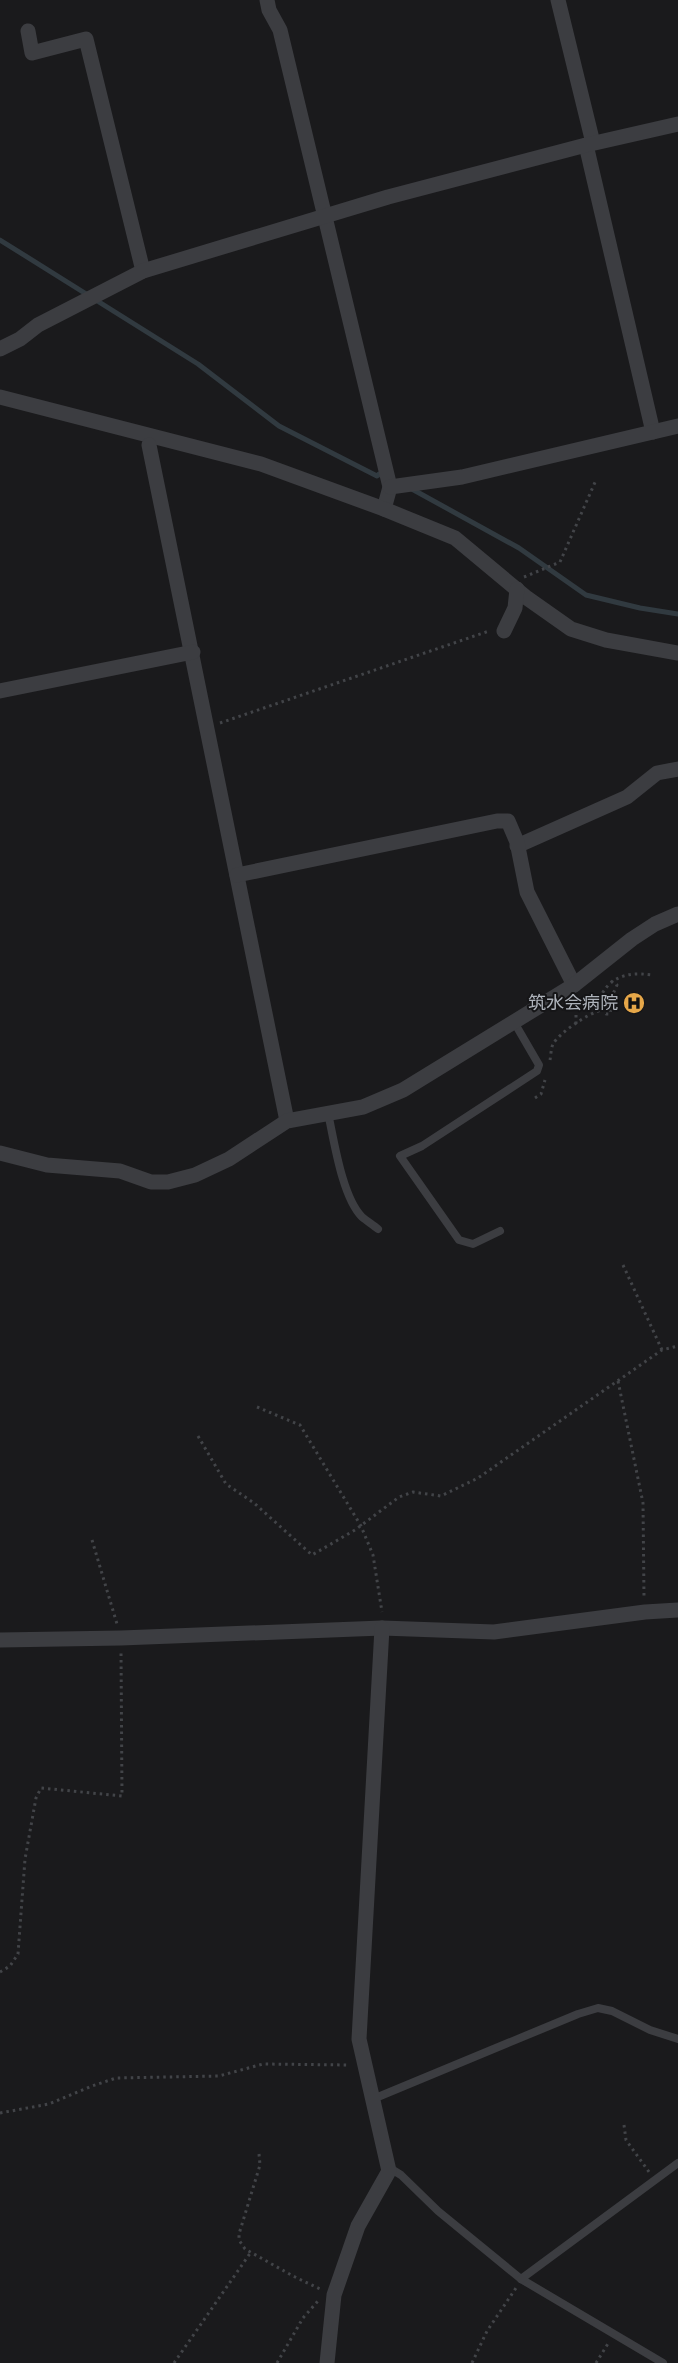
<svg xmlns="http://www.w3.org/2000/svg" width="678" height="2363" font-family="Cabin,'Noto Sans JP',sans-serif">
<rect width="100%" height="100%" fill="#1a1a1c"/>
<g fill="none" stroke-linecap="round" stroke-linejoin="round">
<g stroke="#313a40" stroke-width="5">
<polyline points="0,240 198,364 279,426 377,476 379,474 385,477"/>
<polyline points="410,488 519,548 586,595 640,608 678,614"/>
</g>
<g stroke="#424448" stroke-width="3" stroke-dasharray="2.5 4" stroke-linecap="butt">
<polyline points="524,577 560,562 596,480"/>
<polyline points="220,723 489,631"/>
<path d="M611 981 617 985 613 994 610 1014H606C594 1002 601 994 610 983 624 973 636 973 653 975"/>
<polyline points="576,1024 576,1002"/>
<path d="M550 1060C551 1055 551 1048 553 1044 559 1033 590 1012 602 1010"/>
<polyline points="535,1098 541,1094 545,1080"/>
<polyline points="623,1265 662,1350"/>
<polyline points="618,1381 643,1503 644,1597"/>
<polyline points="257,1407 300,1425 361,1526 373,1555 382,1612"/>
<polyline points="198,1436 226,1484 254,1503 312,1555 355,1530 399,1497 413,1492 441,1496 478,1478 662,1350 678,1346"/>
<polyline points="92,1540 117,1624"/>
<polyline points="0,1972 10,1966 18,1954 25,1859 36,1798 41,1788 122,1796 121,1652"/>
<polyline points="0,2113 49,2104 92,2086 116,2078 219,2076 263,2064 349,2065"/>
<polyline points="624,2125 626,2140 649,2172"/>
<polyline points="259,2154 260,2165 239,2234 239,2240 245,2249 293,2276 320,2289"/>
<polyline points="174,2363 251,2252"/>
<polyline points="277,2363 303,2318 318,2301"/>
<polyline points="472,2363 487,2331 516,2288"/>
<polyline points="596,2363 609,2342"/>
</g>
<g stroke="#3c3d41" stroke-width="8">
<path d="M328 1113C334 1140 342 1197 362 1217 367 1221 373 1225 378 1229"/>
<polyline points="500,1231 473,1244 459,1240 400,1156 422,1146 537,1071 539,1065 514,1022"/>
<polyline points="373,2099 578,2014 598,2008 612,2011 650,2030 678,2039"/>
<polyline points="388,2167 401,2175 438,2211 521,2279 663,2363"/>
<polyline points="521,2279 678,2163"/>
</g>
<g stroke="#3c3d41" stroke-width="15">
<polyline points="267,0 269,10 280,30 390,487 384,509"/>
<polyline points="558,0 593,143"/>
<polyline points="28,31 32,53 86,39 143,271"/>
<polyline points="586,145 653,432"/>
<polyline points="0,349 20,339 38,325 143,271 388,197 586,145 678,124"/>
<polyline points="0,397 261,464 384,509 455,538 527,598 571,629 606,640 678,653"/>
<polyline points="149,445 287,1121"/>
<polyline points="390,487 462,477 678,426"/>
<polyline points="504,631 515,608 517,589"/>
<polyline points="0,691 193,652"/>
<polyline points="517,846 627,797 657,773 678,769"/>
<polyline points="237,875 497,821 508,821 517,842 527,892 574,985"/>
<polyline points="0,1153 47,1165 120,1171 151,1182 168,1182 195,1175 229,1159 287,1121 363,1107 403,1090 574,985 632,939 655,924 678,914"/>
<polyline points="0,1640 121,1638 382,1628 494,1632 645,1612 678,1610"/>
<polyline points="327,2363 334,2295 358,2226 389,2171 359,2039 382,1628"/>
</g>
</g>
<defs>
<g id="hospital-disc" transform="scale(1.125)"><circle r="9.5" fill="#e6a749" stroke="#151517"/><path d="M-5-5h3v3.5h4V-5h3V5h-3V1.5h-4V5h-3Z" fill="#111"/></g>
</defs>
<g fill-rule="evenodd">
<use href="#hospital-disc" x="634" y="1003"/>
</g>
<g text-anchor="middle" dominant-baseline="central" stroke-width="4" stroke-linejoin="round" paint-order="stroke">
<g font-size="18" fill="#aeb3bb" stroke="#151517" text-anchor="end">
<text x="618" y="1003">筑水会病院</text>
</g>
</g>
</svg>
